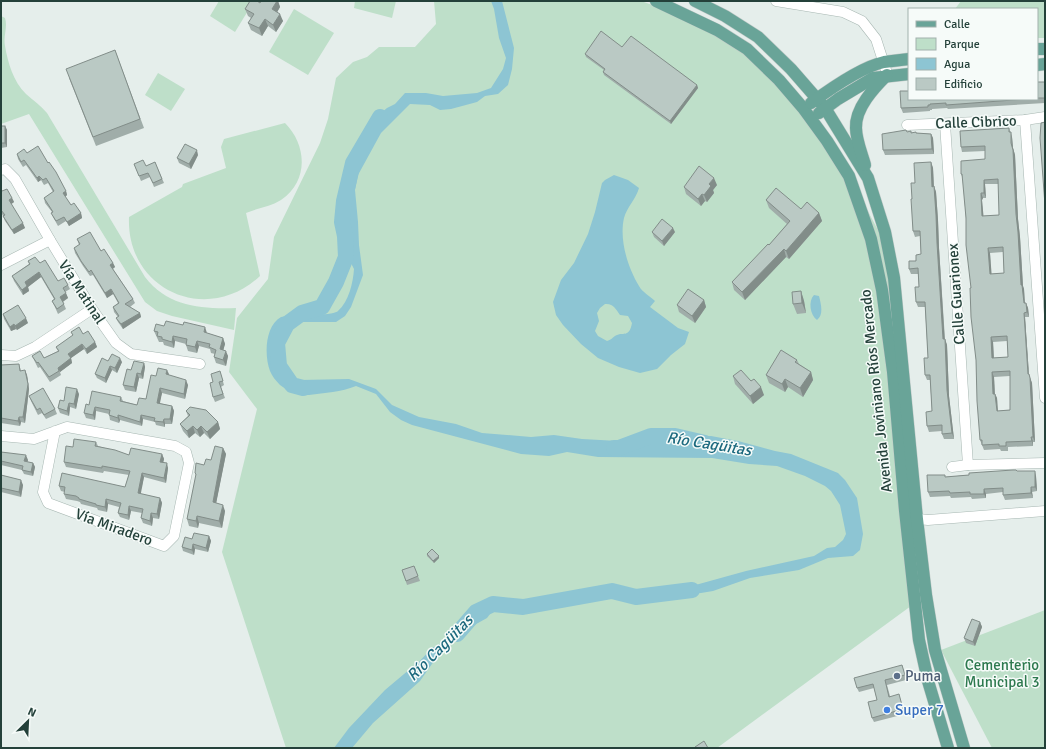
<svg xmlns="http://www.w3.org/2000/svg" width="1046" height="749" font-family="Signika,sans-serif">
<rect width="100%" height="100%" fill="#e5eeeb"/>
<g fill="#bedfc9">
<polygon points="219,1 254,1 235,32 210,16"/>
<polygon points="355,1 396,1 392,18 354,8"/>
<polygon points="434,1 641,1 692,19 743,50 788,92 863,202 879,232 890,283 926,595 717,748 286,748 222,552 257,409 229,372 237,318 268,279 274,237 320,143 328,119 336,78 353,62 367,57 379,47 415,47 436,24"/>
<polygon points="961,1 1045,1 1045,38 1037,38 1037,9 955,9"/>
<polygon points="294,9 334,33 308,75 269,52"/>
<path d="M1 16 5 18C8 27 3 36 5 46 8 63 13 81 26 94 33 100 40 105 47 113L145 277C168 307 201 309 236 308L234 330 172 316 157 311 145 302 29 114 1 124Z"/>
<polygon points="158,73 185,89 171,111 145,95"/>
<path d="M285 123C307 145 309 181 281 200 270 207 257 208 246 213L260 276C207 326 126 290 129 217L182 187 183 184 226 168 221 147 224 139Z"/>
<polygon points="1045,610 1045,748 992,748 941,650"/>
</g>
<g fill="#8dc5d3" fill-rule="evenodd">
<path d="M491 1H502L514 48 512 69 508 85 498 94 485 96 477 102 451 109 440 110 430 105 410 104 381 133 358 175 355 190 358 222 359 245 363 275 351 307 345 316 336 322H296L290 320 281 326C278 350 270 352 284 375L300 380 349 379 376 389 392 405 419 417 456 424 482 433 531 437 554 435 582 439 655 443 671 442 690 437 711 436 738 441 775 451 791 454 838 473 845 480 857 498 863 534 860 550 853 556 828 558 799 570 750 578 713 591 701 593 670 595V590L681 589 746 571 814 556 827 548 835 547 843 540 846 534 840 505 831 491 825 486 805 476 777 466 749 464 712 458 598 457 567 452 549 456 521 454 412 425 401 420 390 412 376 394 356 386C341 392 325 393 309 395 299 396 288 391 280 385 276 381 272 376 270 371 264 355 265 326 281 317 284 316 290 316 293 316 301 316 335 315 338 311 349 301 353 283 354 269L348 257 344 245 346 209 345 185 351 173 352 160 364 150 368 140 369 125 375 118 387 108 395 104 405 93H426L443 96 477 93 491 88 503 69 506 58 499 38 494 9Z"/>
<path d="M614 175 628 180 639 188C636 199 627 207 624 218 619 240 628 268 639 286 642 292 650 296 655 301L650 307 678 328 689 332 685 344 671 355 657 369 640 373 619 367 598 358 581 344 563 325 556 315 553 302 561 280 574 263 588 234 595 212 602 183 605 180ZM605 304C613 303 616 309 620 315L628 316 632 323C629 339 623 331 615 336 612 338 611 340 607 341L598 336 595 331 599 321 597 313 600 308Z"/>
<path d="M814 295 819 296C821 304 824 315 817 320 810 315 808 301 814 295Z"/>
<polygon points="489,603 493,610 487,618 460,633 448,646 441,651 420,681 373,723 352,748 334,748 349,728 385,690 410,669 416,665 432,648 448,640 463,621 474,616"/>
</g>
<g fill="none" stroke-linecap="round" stroke-linejoin="round">
<g stroke="#8dc5d3" stroke-width="16">
<polyline points="303,388 292,385 279,366 277,343 287,324 302,313 322,307 336,282 346,257 345,236 342,222 344,201 353,163 380,117"/>
<polyline points="614,448 619,448 651,436 675,436 705,443"/>
<polyline points="457,634 476,612 493,604 523,607 612,591 636,597 692,590"/>
</g>
<g stroke="#a7b7b2" stroke-width="11">
<g id="minor">
<polyline points="776,1 843,12 862,21 876,39 886,70"/>
<polyline points="1025,120 1045,398"/>
<polyline points="945,124 968,465"/>
<polyline points="907,125 1025,120 1045,117"/>
<polyline points="1,170 5,169 15,179 50,240 92,309 116,343 131,354 200,364"/>
<polyline points="1,265 50,240"/>
<polyline points="1,355 16,356 35,347 92,309"/>
<polyline points="1,436 34,439 67,427 175,446 186,452 189,463 174,536 164,546 48,503 43,492 55,431"/>
<polyline points="952,467 968,465 1045,463"/>
<polyline points="910,518 928,520 1045,511"/>
</g>
</g>
<g stroke="#c2cac8" stroke-width="13">
<g id="major">
<polyline points="656,1 717,30 747,49 779,80 803,108 827,141 849,176 871,239 882,290 893,372 905,511 919,640 928,681 948,748"/>
<polyline points="695,1 725,16 758,37 791,69 825,108 868,178 885,232 894,278 917,519 926,595 935,650 964,748"/>
<polyline points="1037,49 1045,49"/>
<polyline points="1037,65 1045,64"/>
<path d="M811 103C830 89 861 67 884 62 892 61 901 60 909 59"/>
<polyline points="819,113 838,99 873,78 909,74"/>
<path d="M865 165C862 154 856 140 856 128 855 108 874 88 887 75"/>
</g>
</g>
<use href="#minor" stroke="#fff" stroke-width="10"/>
<use href="#major" stroke="#69a498" stroke-width="12"/>
</g>
<g fill="#a0ada9" fill-rule="evenodd">
<polygon points="261,1 278,1 280,7 277,12 283,21 276,32 268,26 262,36 251,30 248,23 251,18 248,16 245,9 260,3"/>
<polygon points="115,50 144,128 96,146 69,78"/>
<polygon points="585,54 697,85 698,88 671,124 604,75 603,72 604,70 586,57"/>
<polygon points="1037,82 1045,82 1045,103 948,109 947,108 932,109 932,110 930,110 930,111 903,113 901,108 909,99 1037,99"/>
<polygon points="1,126 5,126 7,130 7,147 1,148"/>
<path d="M1009 128 1012 137 1013 148 1015 155 1018 219 1020 237 1023 286 1024 289 1025 303H1026L1028 308 1029 317H1025L1029 375 1032 383 1035 442H1033V446L1008 447V451H1001L1000 449 984 450 980 440 976 360 971 288 963 179 961 174 985 159V151L962 152 961 147ZM985 184H999V215L983 216 982 200 983 198H986ZM1003 252 1004 273 991 274 990 253ZM1007 341 1008 357 994 358 993 342ZM1010 376V410L998 411 997 398 995 394 994 377Z"/>
<polygon points="907,132 916,133 931,134 933,138 934,154 885,155 883,150"/>
<polygon points="27,153 66,191 67,195 65,197 71,205 81,213 82,218 69,226 66,221 58,226 53,217 52,212 45,203 44,198 53,192 48,183 44,185 41,180 38,182 26,165 23,167 18,159 17,154"/>
<polygon points="198,155 191,169 179,163 177,158"/>
<polygon points="155,162 164,183 154,187 150,177 141,181 134,164 146,166"/>
<polygon points="931,162 933,168 934,186 936,192 938,220 939,248 945,339 947,345 949,396 954,439 944,439 942,434 942,431 929,432 927,426 932,411 930,380 927,380 925,375 928,358 925,307 918,307 916,302 919,287 918,274 911,274 909,269 921,254 920,236 915,237 913,231 912,199"/>
<polygon points="717,185 713,190 714,193 707,202 705,201 701,206 686,194 684,187"/>
<polygon points="1,189 2,191 12,198 14,202 11,204 25,228 14,234 5,221 3,216 1,212"/>
<polygon points="766,200 819,213 822,221 789,259 786,257 745,300 734,290 732,282 769,245 787,224 769,208"/>
<polygon points="652,232 675,232 664,246 654,237"/>
<polygon points="77,239 101,251 113,263 115,267 113,269 133,299 135,303 130,307 140,313 141,317 123,329 118,322 116,318 118,317 114,312 113,307 118,303 113,294 107,298 93,275 90,276 83,266 75,253 74,248 79,245"/>
<polygon points="28,261 40,263 58,281 68,285 70,289 65,292 68,298 63,302 66,309 58,314 54,305 52,301 54,299 41,277 28,287 29,291 23,295 14,281 12,276 29,264"/>
<polygon points="801,291 804,301 806,313 797,314 793,304"/>
<polygon points="704,300 706,307 695,323 679,312 677,305"/>
<polygon points="3,314 28,323 17,330 16,329 11,331 4,319"/>
<polygon points="164,326 207,333 223,338 225,344 223,350 228,356 226,366 216,363 214,357 215,354 211,353 210,349 199,346 197,353 188,351 186,345 186,344 175,341 174,348 164,345 163,342 159,342 154,331"/>
<polygon points="71,332 83,334 95,342 97,347 87,354 84,349 71,358 72,363 60,372 61,375 50,382 40,367 38,368 32,356 44,358 58,351 56,347 73,336"/>
<polygon points="797,360 799,364 811,372 813,380 803,397 788,387 785,392 769,383 766,375"/>
<polygon points="108,361 122,362 117,373 112,370 106,383 97,378 95,374"/>
<polygon points="144,363 145,367 143,379 139,378 136,392 125,390 123,385"/>
<polygon points="19,364 21,371 27,375 29,389 25,423 21,422 20,426 1,423 1,365"/>
<polygon points="220,371 224,385 221,387 225,398 215,402 213,397 213,382"/>
<polygon points="169,374 169,375 188,385 185,399 162,393 159,403 172,406 174,411 172,424 165,424 165,427 156,425 155,422 143,419 142,426 120,420 119,423 110,420 109,414 96,411 95,420 86,418 84,413 89,405 121,397 123,401 137,405 146,399 156,376"/>
<polygon points="733,376 764,395 753,404 735,384"/>
<polygon points="79,394 76,409 70,407 69,416 60,413 58,408 64,401"/>
<polygon points="29,396 55,409 57,414 46,419 42,413 38,415 31,401"/>
<polygon points="186,411 218,422 220,429 210,439 204,433 200,437 195,433 189,438 183,431 180,424 188,416"/>
<polygon points="96,442 98,446 129,455 162,454 164,459 163,463 168,468 166,483 144,477 140,494 160,498 162,503 159,519 153,518 152,526 143,523 141,518 142,513 131,511 129,520 120,517 118,513 119,507 108,504 107,512 98,510 97,508 81,504 80,502 77,501 66,499 64,494 65,492 61,491 59,486 125,487 129,475 104,471 103,473 66,467 64,462"/>
<polygon points="223,448 226,454 216,503 225,511 222,528 199,523 198,528 189,526 187,519 196,475 195,473 204,465 211,460"/>
<polygon points="1,452 28,460 27,462 33,463 35,467 33,476 24,474 22,470 1,465 1,467"/>
<polygon points="1017,471 1036,476 1037,491 1032,492 1033,498 1005,500 1003,495 1003,492 986,494 986,498 972,499 971,497 951,498 950,496 930,497 928,492 945,477"/>
<polygon points="1,475 23,485 21,497 1,492"/>
<polygon points="209,536 211,541 208,552 195,549 194,555 183,551 182,547 192,539"/>
<polygon points="427,554 439,558 434,563 427,556"/>
<polygon points="414,566 420,581 407,585 402,570"/>
<polygon points="980,622 982,627 975,646 966,643 964,638"/>
<polygon points="902,665 906,680 887,685 890,696 900,698 905,714 874,722 872,718 877,700 874,688 859,692 857,688"/>
</g>
<g fill="#828d89">
<polygon points="277,1 278,1 280,7 275,16 272,9"/>
<polygon points="280,14 283,21 276,32 273,25"/>
<polygon points="265,19 268,26 262,36 259,28"/>
<polygon points="697,85 698,88 671,124 670,121"/>
<polygon points="5,126 7,130 7,147 5,143"/>
<polygon points="1011,132 1012,137 1013,148 1015,155 1018,219 1020,237 1023,286 1024,289 1025,308 1024,303 1021,285"/>
<polygon points="931,134 933,138 934,154 932,149"/>
<polygon points="197,150 198,155 191,169 189,164"/>
<polygon points="931,162 933,168 934,192 932,187"/>
<polygon points="39,176 41,180 38,182 37,178"/>
<polygon points="714,178 717,185 713,190 714,193 707,202 704,195 709,184"/>
<polygon points="984,180 985,184 986,198 984,193"/>
<polygon points="934,186 936,192 938,220 939,248 945,345 943,339 937,243"/>
<polygon points="66,191 67,195 64,198 63,193"/>
<polygon points="981,193 983,198 982,200 984,221 982,216 981,195"/>
<polygon points="702,194 705,201 701,206 698,199"/>
<polygon points="12,198 14,202 10,205 9,200"/>
<polygon points="81,213 82,218 69,226 67,222"/>
<polygon points="819,213 822,221 789,259 786,251"/>
<polygon points="23,223 25,228 14,234 12,230"/>
<polygon points="673,228 675,232 664,246 662,241"/>
<polygon points="988,248 990,253 992,279 990,274"/>
<polygon points="784,249 786,257 745,300 742,292"/>
<polygon points="113,263 115,267 112,269 110,265"/>
<polygon points="39,272 41,277 28,287 29,291 23,295 22,290 25,282"/>
<polygon points="111,289 113,294 107,298 105,293"/>
<polygon points="801,291 804,301 806,313 802,303"/>
<polygon points="66,293 68,298 62,302 60,297"/>
<polygon points="704,300 706,307 695,323 692,316"/>
<polygon points="1026,303 1028,308 1029,317 1027,312"/>
<polygon points="140,313 141,317 123,329 121,324"/>
<polygon points="1024,313 1025,317 1029,375 1032,383 1035,442 1033,437"/>
<polygon points="26,318 28,323 17,330 15,326"/>
<polygon points="14,324 16,329 11,331 10,327"/>
<polygon points="205,327 207,333 204,332"/>
<polygon points="173,336 175,341 174,348 172,342"/>
<polygon points="991,337 993,342 994,363 992,358"/>
<polygon points="223,338 225,344 222,355 220,349"/>
<polygon points="945,339 947,345 949,396 954,439 952,433 947,390"/>
<polygon points="197,341 199,346 197,353 195,347"/>
<polygon points="95,342 97,347 87,354 86,349"/>
<polygon points="82,344 84,349 71,358 72,363 60,372 58,368 68,354"/>
<polygon points="226,351 228,356 226,366 223,360"/>
<polygon points="120,358 122,362 117,373 115,368"/>
<polygon points="144,363 145,367 143,379 141,374"/>
<polygon points="110,366 112,370 106,383 105,378"/>
<polygon points="25,370 27,375 29,389 25,423 23,417"/>
<polygon points="167,370 169,374 168,379 166,374"/>
<polygon points="811,372 813,380 803,397 800,388"/>
<polygon points="992,372 994,377 995,399 993,394"/>
<polygon points="137,373 139,378 136,392 134,387"/>
<polygon points="785,379 788,387 785,392 782,384"/>
<polygon points="186,380 188,385 185,399 184,394"/>
<polygon points="761,387 764,395 753,404 750,396"/>
<polygon points="160,388 162,393 159,408 157,403"/>
<polygon points="77,389 79,394 76,409 74,404"/>
<polygon points="995,394 997,398 998,416 997,411"/>
<polygon points="69,403 70,407 69,416 67,411"/>
<polygon points="172,406 174,411 172,424 170,419"/>
<polygon points="95,407 96,411 95,420 93,415"/>
<polygon points="118,415 120,420 119,423 118,418"/>
<polygon points="141,415 143,419 142,426 140,422"/>
<polygon points="19,417 21,422 20,426 18,421"/>
<polygon points="164,419 165,424 165,427 163,422"/>
<polygon points="218,422 220,429 210,439 207,432"/>
<polygon points="193,426 195,433 189,438 187,431"/>
<polygon points="201,426 204,433 200,437 197,430"/>
<polygon points="1031,437 1033,442 1033,446 1032,441"/>
<polygon points="223,448 226,454 215,509 213,502"/>
<polygon points="162,454 164,459 162,467 160,462"/>
<polygon points="26,455 28,460 26,466 24,461"/>
<polygon points="33,463 35,467 33,476 31,472"/>
<polygon points="167,463 168,468 166,483 164,478"/>
<polygon points="1035,471 1036,476 1037,491 1035,487"/>
<polygon points="142,473 144,477 140,498 138,493"/>
<polygon points="21,480 23,485 21,497 19,492"/>
<polygon points="1031,487 1032,492 1033,498 1031,493"/>
<polygon points="984,489 986,494 986,498 984,494"/>
<polygon points="160,498 162,503 159,519 157,514"/>
<polygon points="106,499 108,504 107,512 105,507"/>
<polygon points="223,505 225,511 222,528 219,521"/>
<polygon points="129,506 131,511 129,520 128,515"/>
<polygon points="151,513 153,518 152,526 150,521"/>
<polygon points="197,516 199,523 198,528 196,521"/>
<polygon points="209,536 211,541 208,552 206,548"/>
<polygon points="193,544 195,549 194,555 192,550"/>
<polygon points="439,556 439,558 434,563 433,561"/>
<polygon points="980,622 982,627 975,646 973,642"/>
</g>
<g fill="#bac9c4" stroke="#828d89" fill-rule="evenodd">
<polygon points="250,1 257,1 260,3 261,1 277,1 272,9 280,14 273,25 265,19 259,28 248,23 254,14 245,9"/>
<polygon points="601,31 622,47 631,36 697,85 670,121 603,72 605,69 585,54"/>
<polygon points="115,50 140,119 93,137 66,69"/>
<rect x="1037" y="82" width="8" height="16"/>
<polygon points="900,91 909,91 909,99 1027,99 946,105 946,103 930,104 930,105 928,105 928,107 901,108"/>
<polygon points="1045,122 1045,205 1040,138 1041,123"/>
<rect x="1" y="126" width="4" height="17"/>
<path d="M1009 128V132H1011V143L1013 150 1016 214 1018 232 1021 285H1022L1024 303H1026L1027 312 1024 313 1028 374H1029L1030 378 1033 437H1031L1032 441 1006 442V446H999V444L982 445V440H980L977 401 976 360 971 317 970 288H971L966 245V218L962 174H961V161L985 159V146L961 147 960 131ZM998 179 999 215 982 216 981 195V193H984V180ZM1003 247 1004 273 990 274 988 248ZM1007 336 1008 357 992 358 991 337ZM1010 371V410L997 411 995 394H993L992 372Z"/>
<polygon points="906,130 907,132 911,131 911,133 916,132 916,133 931,134 932,149 883,150 882,134"/>
<polygon points="185,144 197,150 189,164 177,158"/>
<polygon points="38,146 48,163 49,162 56,172 66,191 63,193 71,205 74,203 81,213 67,222 64,217 56,221 51,213 53,212 44,198 54,191 46,178 43,180 39,176 37,178 24,160 21,162 17,154 24,149 27,153"/>
<polygon points="143,160 146,166 155,162 162,179 153,183 148,173 139,176 134,164"/>
<polygon points="931,162 932,187 934,186 936,215 937,243 943,339 945,339 947,390 952,433 942,434 942,425 927,426 926,412 932,411 930,375 925,375 924,358 928,358 925,302 916,302 915,287 919,287 918,268 909,269 909,261 916,261 916,255 921,254 920,231 913,231 911,199 912,199 911,183 915,183 914,163"/>
<polygon points="699,166 714,178 709,184 711,186 704,195 702,194 698,199 684,187"/>
<polygon points="776,188 801,209 807,202 819,213 786,251 784,249 742,292 732,282 768,244 769,245 790,221 766,200"/>
<polygon points="1,189 2,191 7,189 12,198 9,200 23,223 12,230 3,216 5,215 1,210"/>
<polygon points="662,219 673,228 662,241 652,232"/>
<polygon points="90,232 101,251 104,249 113,263 110,265 133,299 125,304 140,313 121,324 116,318 119,316 113,307 119,303 111,289 105,293 91,270 89,272 81,261 74,248 80,244 77,239"/>
<polygon points="35,257 40,263 45,260 58,281 64,278 68,285 63,288 66,293 60,297 64,304 57,309 52,301 55,299 39,272 25,282 27,286 22,290 12,276 30,264 28,261"/>
<polygon points="688,289 704,300 692,316 677,305"/>
<polygon points="801,291 802,303 793,304 792,292"/>
<polygon points="18,305 26,318 15,326 14,324 10,327 3,314"/>
<polygon points="166,321 183,325 184,322 205,327 204,332 223,338 220,349 226,351 223,360 214,357 216,350 209,347 210,344 197,341 195,347 186,345 187,339 173,336 172,342 162,339 162,337 157,336 158,332 154,331 156,324 164,326"/>
<polygon points="79,327 83,334 88,331 95,342 86,349 82,344 68,354 71,358 58,368 59,371 49,377 38,362 37,363 32,356 40,351 44,358 59,351 56,347 73,335 71,332"/>
<polygon points="781,350 797,360 795,362 811,372 800,388 785,379 782,384 766,375"/>
<polygon points="112,354 120,358 115,368 110,366 105,378 95,374 102,358 108,361"/>
<polygon points="134,361 144,363 141,374 137,373 134,387 123,385 127,369 131,370"/>
<polygon points="19,364 20,371 25,370 28,384 23,417 19,417 18,421 1,418 1,365"/>
<polygon points="158,368 167,370 166,374 186,380 184,394 160,388 157,403 172,406 170,419 164,419 163,422 154,421 155,418 141,415 140,422 118,415 118,418 109,415 110,410 95,407 93,415 84,413 86,404 89,405 92,391 121,397 120,401 137,405 139,398 146,399 151,375 156,376"/>
<polygon points="741,370 751,381 754,379 761,387 750,396 733,376"/>
<polygon points="220,371 223,381 219,382 223,394 213,397 210,383 213,382 211,374"/>
<polygon points="66,387 77,389 74,404 69,403 67,411 58,408 60,400 64,401"/>
<polygon points="43,388 55,409 44,415 40,408 37,410 29,396"/>
<polygon points="190,407 206,410 218,422 207,432 201,426 197,430 193,426 187,431 180,424 190,415 186,411"/>
<polygon points="74,439 96,442 95,446 115,450 129,455 131,448 162,454 160,462 167,463 164,478 142,473 138,493 160,498 157,514 151,513 150,521 141,518 143,509 129,506 128,515 118,513 121,503 106,499 105,507 96,505 96,504 79,499 79,498 76,496 64,494 65,487 59,486 62,473 125,487 130,471 102,466 102,468 64,462 66,446 73,447"/>
<polygon points="215,446 223,448 213,502 223,505 219,521 197,516 196,521 187,519 196,474 195,473 196,463 204,465 206,459 211,460"/>
<polygon points="1,452 26,455 24,461 33,463 31,472 22,470 23,466 1,461"/>
<polygon points="1013,470 1016,470 1017,471 1035,471 1035,487 1031,487 1031,493 1003,495 1003,488 984,489 984,494 970,494 970,492 950,493 949,491 928,492 927,475 945,475 945,477 969,475 969,473"/>
<polygon points="1,475 21,480 19,492 1,488"/>
<polygon points="194,533 209,536 206,548 193,544 192,550 182,547 185,537 192,539"/>
<polygon points="432,549 439,556 433,561 427,554"/>
<polygon points="414,566 418,576 406,581 402,570"/>
<polygon points="972,619 980,622 973,642 964,638"/>
<polygon points="902,665 905,675 885,680 889,697 899,694 903,709 872,718 868,702 877,700 873,684 857,688 854,678"/>
<polygon points="704,741 708,748 696,748 695,747"/>
</g>
<circle fill="#5c6f8a" stroke="#f6fbf9" stroke-width="1.5" cx="897" cy="676" r="4"/>
<circle fill="#3f7fe0" stroke="#f6fbf9" stroke-width="1.5" cx="887" cy="710" r="4"/>
<g text-anchor="middle" dominant-baseline="central" stroke-width="3" stroke-linejoin="round" paint-order="stroke">
<g font-size="15" fill="#24413a" stroke="#f6fbf9">
<text transform="translate(976 122) rotate(-2)">Calle Cibrico</text>
<text transform="translate(82 292) rotate(57)">Vía Matinal</text>
<text transform="translate(956 294) rotate(-94)">Calle Guarionex</text>
<text transform="translate(876 391) rotate(-96)">Avenida Joviniano Ríos Mercado</text>
<text transform="translate(114 527) rotate(20)">Vía Miradero</text>
</g>
<g font-size="15" fill="#2d794e" stroke="#f6fbf9">
<text x="1002" y="665">Cementerio<tspan x="1002" dy="17">Municipal 3</tspan></text>
</g>
<g font-size="15" fill="#4e5e75" stroke="#f6fbf9" text-anchor="start">
<text x="905" y="676">Puma</text>
</g>
<g font-size="15" fill="#366cbe" stroke="#f6fbf9" text-anchor="start">
<text x="895" y="710">Super 7</text>
</g>
<g font-size="16" font-style="italic" fill="#1c697e" stroke="#f6fbf9">
<text transform="translate(709 444) rotate(9)">Río Cagüitas</text>
<text transform="translate(440 648) rotate(-45)">Río Cagüitas</text>
</g>
</g>
<rect width="1046" height="749" fill="none" stroke="#24413a" stroke-width="4"/>
<rect x="908" y="8" width="130" height="92" fill="#f6fbf9" stroke="#a2b1ad"/>
<rect x="916" y="21" width="20" height="6" fill="#69a498" stroke="#a2b1ad"/>
<text x="944" y="28" font-size="12" fill="#24413a">Calle</text>
<rect x="916" y="38" width="20" height="12" fill="#bedfc9" stroke="#a2b1ad"/>
<text x="944" y="48" font-size="12" fill="#24413a">Parque</text>
<rect x="916" y="58" width="20" height="12" fill="#8dc5d3" stroke="#a2b1ad"/>
<text x="944" y="68" font-size="12" fill="#24413a">Agua</text>
<rect x="916" y="78" width="20" height="12" fill="#bac9c4" stroke="#a2b1ad"/>
<text x="944" y="88" font-size="12" fill="#24413a">Edificio</text>
<g transform="translate(28 721) rotate(24)" stroke="#f6fbf9" stroke-width="3" paint-order="stroke">
<path d="M0-3L7 15L0 10L-7 15Z" fill="#24413a"/>
<text y="-6" font-size="11" font-weight="bold" text-anchor="middle" fill="#24413a">N</text>
</g>
</svg>
